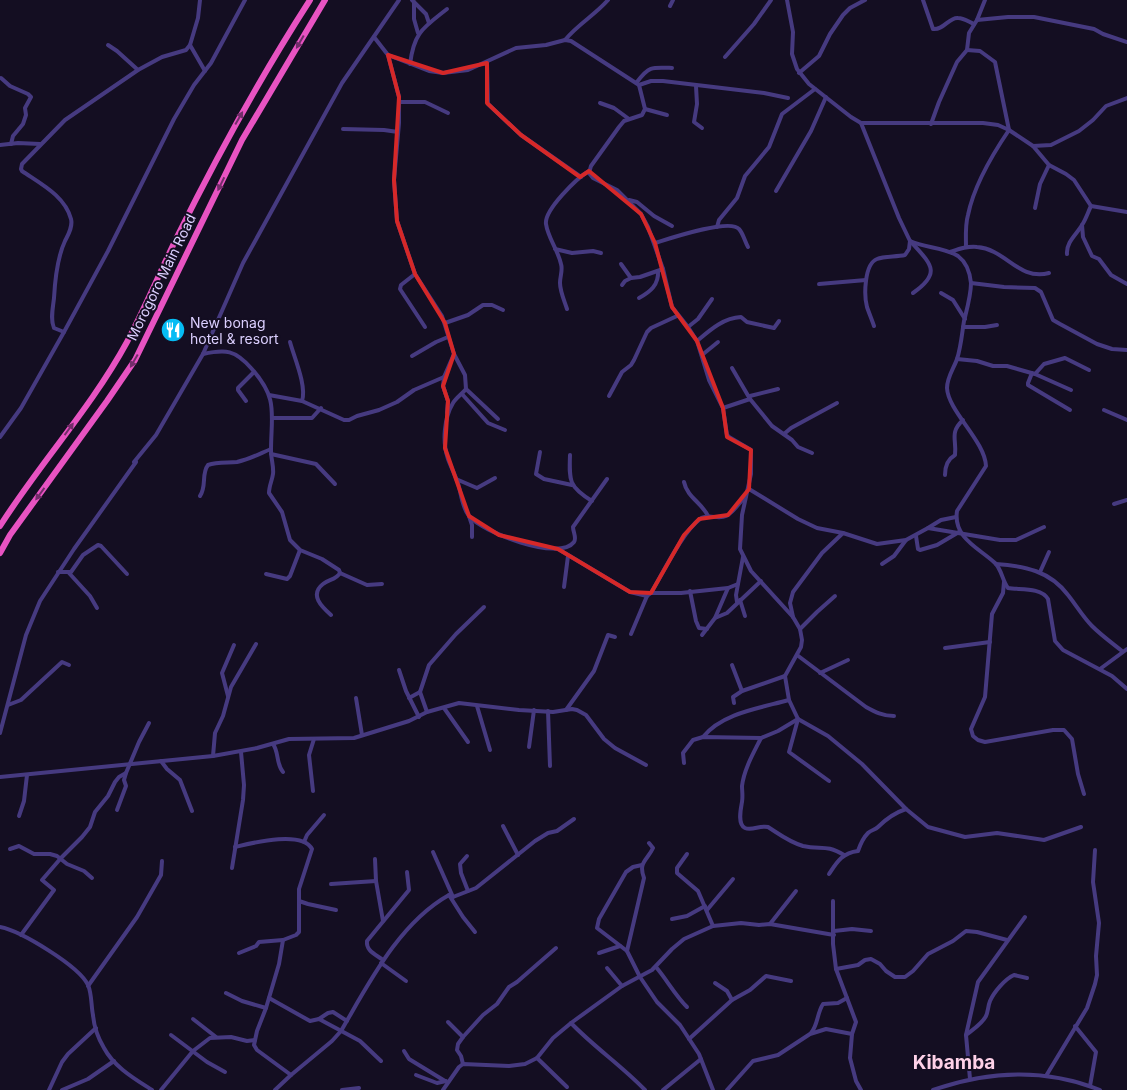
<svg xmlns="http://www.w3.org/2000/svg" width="1127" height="1090" font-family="Inter,sans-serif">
<rect width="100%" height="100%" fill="#140e22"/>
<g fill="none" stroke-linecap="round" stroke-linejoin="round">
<g stroke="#463a80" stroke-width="4">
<polyline points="200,0 198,18 190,45 205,71"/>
<polyline points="412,0 426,14 429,23"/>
<polyline points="787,0 793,32 792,54 797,69 809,84 851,117 861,123 983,123 998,125 1009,130 1033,146 1051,145 1079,131 1093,120 1106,106 1127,98"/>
<path d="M923 0 933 29C944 30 949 17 958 18 964 18 969 22 974 24"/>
<polyline points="414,2 414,19 418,33"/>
<polyline points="670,6 673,0"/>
<polyline points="977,20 1008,17 1034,17 1094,29 1103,34 1127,42"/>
<polyline points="374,37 388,55 429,71 443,73 468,70 516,48 546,45 565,40 571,41 639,85 645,109 642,115 624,121 619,127 591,166 589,173 593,178 617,190 641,214 648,227 663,269 672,307 688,327 697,341 709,380 723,408 727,435 729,437 751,450 751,474 742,515 740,549 751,571 793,617 800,629 802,640 801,647 785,676 789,700 798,719 828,736 862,764 906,809 928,827 965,837 997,833 1044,840 1081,827"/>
<path d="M565 40C578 24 595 15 608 0"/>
<polyline points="108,45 117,51 138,70"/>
<path d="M388 55 399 97V123L394 180 397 221 415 274 442 316 454 354 465 375 466 389C462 394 456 398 453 403 444 418 442 442 448 459 451 467 455 475 458 483 461 493 462 508 469 516 482 532 559 562 574 542 577 538 573 532 573 527L607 479"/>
<polyline points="725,57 754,24 771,0"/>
<polyline points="487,63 488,104 521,135 581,177"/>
<path d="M410 64C414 32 423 28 447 9"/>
<polyline points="799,73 819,56 830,34 843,15 850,8 865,0"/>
<polyline points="1,78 10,86 28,94 31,97 25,108 26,115 23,124 13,136 11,144"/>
<path d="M637 82C649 66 652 67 672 68"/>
<polyline points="639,85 651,81 663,81 764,93 788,98"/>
<polyline points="696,86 697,104 694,122 702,128"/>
<polyline points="399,102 425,102 448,113"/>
<polyline points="600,103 614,108 629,119"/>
<polyline points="645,109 667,115"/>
<path d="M861 123 899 218 910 241C925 248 944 247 958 256 966 262 970 273 971 283 971 295 967 309 964 321 962 333 961 347 957 359 954 368 947 377 947 388 948 411 985 441 986 466L957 511C953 538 979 548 995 563 1002 570 1002 580 1008 588 1020 590 1041 587 1048 599L1055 641 1063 650 1112 676 1127 689"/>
<polyline points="931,124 939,102 957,62 967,50 969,33 977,20 985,0"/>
<polyline points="343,129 384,130 398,132"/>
<polyline points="0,145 18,143 40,144"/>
<polyline points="1033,146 1049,165 1066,174 1074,180 1091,206 1127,212"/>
<polyline points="776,191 811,131 826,97"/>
<polyline points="629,200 637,202 654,216 672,226"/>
<polyline points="1035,208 1040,184 1049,165"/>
<polyline points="1082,225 1083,237 1092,256 1099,259 1111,275 1127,284"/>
<polyline points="717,227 719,220 737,198 745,176 769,147 782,114 815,89"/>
<path d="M655 243C668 239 730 218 739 229 743 233 745 242 748 247"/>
<path d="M912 243C931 264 942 273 913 293"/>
<path d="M966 247C966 237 965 225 968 215 974 185 992 155 1009 130L995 62 980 51 967 50"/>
<polyline points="555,249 572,253 593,251 601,253"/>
<path d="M950 252C959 249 967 246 977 247 1006 249 1018 281 1049 273"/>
<path d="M1067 254C1066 242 1077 234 1082 225 1086 219 1088 212 1091 206"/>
<polyline points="621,264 631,278"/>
<polyline points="415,274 401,285 400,289 425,327"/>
<polyline points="971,283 1004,287 1035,288 1041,292 1053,320 1060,324 1097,344 1112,349 1127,350"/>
<polyline points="819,284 866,280"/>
<polyline points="622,285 625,281 631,278 640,277 663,269"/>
<polyline points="941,293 953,300 965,319"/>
<path d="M639 298C650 292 659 285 658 271"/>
<path d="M567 309C564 300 560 291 560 283 560 276 563 270 561 264 558 250 548 238 546 224 544 210 577 178 589 171"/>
<polyline points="445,323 468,315 483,305 492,305 503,310"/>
<path d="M874 326C872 320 869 313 867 307 864 296 864 264 877 259 884 256 896 257 905 255L909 249 910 241"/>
<polyline points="688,327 698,319 712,299"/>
<polyline points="963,327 985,327 997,325"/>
<path d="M64 332 54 328C50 319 53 308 54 298 55 280 57 258 65 241 68 235 73 227 71 219 65 196 41 184 22 171L21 169 22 164 65 120 138 70 162 57 186 50 190 45"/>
<path d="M697 341C710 330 723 318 741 317L747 322 774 328 779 321"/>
<path d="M290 342C294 357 307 386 302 401"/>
<path d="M203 354C226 349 235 350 251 368 279 399 271 413 271 451 271 459 274 467 273 474 272 481 269 486 269 493L282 512 290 540 300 550 322 559 339 570 340 573C336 580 329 579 323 584 309 595 322 607 331 615"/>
<polyline points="702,355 718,342"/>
<polyline points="412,356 436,342 448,337"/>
<polyline points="957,359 977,361 993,366 1007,366 1035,374 1071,390"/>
<polyline points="1032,373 1028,383 1028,385 1070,410"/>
<polyline points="1035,374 1044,364 1065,358 1089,370"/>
<polyline points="466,389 498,419"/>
<polyline points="462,394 488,423 505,430"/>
<polyline points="269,395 302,401 344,420 349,420 357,416 379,410 397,402 414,390 444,377"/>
<polyline points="609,396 622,372 631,365 634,360 647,332 651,328 677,316"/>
<polyline points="750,396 778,389"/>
<polyline points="750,399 772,426 792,440 798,447 812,453"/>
<polyline points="246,401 238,390 238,388 254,372"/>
<polyline points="723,408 750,399 732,368"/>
<polyline points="1104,410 1127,420"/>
<polyline points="447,413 448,401 443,386 444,377 454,354"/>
<polyline points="272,418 312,418 321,408"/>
<polyline points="784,434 791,428 837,403"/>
<polyline points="0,437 21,408 64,332 108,251 174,119 194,85 211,63 245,0"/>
<polyline points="540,452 536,474 544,479 572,485"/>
<polyline points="271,454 316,464 335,484"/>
<path d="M570 455C569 481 569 487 592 501"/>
<polyline points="134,462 156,435 203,354 243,263 342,83 399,0"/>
<path d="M945 475C945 466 948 459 955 455 957 440 949 433 963 420"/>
<polyline points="456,479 477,488 495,478"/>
<path d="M684 482C687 497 702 503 708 516"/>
<polyline points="749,489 798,519 817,528 843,533 877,544 906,540 928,528 1000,540 1016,540 1044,527"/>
<path d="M200 496C207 486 201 474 208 465 217 462 228 463 237 462 250 459 259 454 271 449"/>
<polyline points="1114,504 1127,500"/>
<polyline points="469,516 472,525 472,537"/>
<polyline points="928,528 941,520 956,517"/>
<polyline points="916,536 918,549 920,550 937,545 959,532"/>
<polyline points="558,549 630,592 647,596"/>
<polyline points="882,564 894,556 906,540"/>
<path d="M996 564C1025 566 1050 571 1068 595 1076 605 1083 617 1092 626 1101 635 1112 643 1122 651"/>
<polyline points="58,572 71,572 83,555 98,545 101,546 127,574"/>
<polyline points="1040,572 1049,552"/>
<polyline points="69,573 90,596 97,608"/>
<polyline points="340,573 367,585 382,584"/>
<polyline points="266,574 287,579 290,576 300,550"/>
<polyline points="1004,582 1003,593 992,614 985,697 971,729 973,736 978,740 985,742 1053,730 1064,730 1072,739 1078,774 1084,794"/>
<polyline points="564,587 568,556"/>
<polyline points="690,591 696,621 699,628 707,629"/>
<polyline points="651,593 681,593 728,588"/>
<polyline points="740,600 745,616"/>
<polyline points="737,602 736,595 738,584"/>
<polyline points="793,617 790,603 793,592 822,553 843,533"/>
<polyline points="715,618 727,613 761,581"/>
<polyline points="800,629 817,612 835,596"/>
<path d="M631 634 647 596 651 593C663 573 683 531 700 519 708 513 718 520 726 516 733 513 739 503 745 497"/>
<polyline points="702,635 715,618 728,588 738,584 743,557"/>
<polyline points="945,648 990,642"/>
<path d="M797 655 866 707C875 712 883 716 894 716"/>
<polyline points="732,665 742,691"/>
<polyline points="1100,669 1127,649"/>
<polyline points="399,670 406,691 419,717"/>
<polyline points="820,673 848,660"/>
<polyline points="228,696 222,673 234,645"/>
<polyline points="356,698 362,735"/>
<polyline points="409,698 420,692"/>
<polyline points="734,703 733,697 742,691 785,676"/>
<polyline points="8,705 21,700 62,662 69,665"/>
<polyline points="477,706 490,750"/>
<polyline points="444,708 468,742"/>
<polyline points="566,710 594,671 608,635 615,637"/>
<polyline points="548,711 550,766"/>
<polyline points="427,712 420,692 429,665 456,634 484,607"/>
<path d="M798 719 778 731 761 738C754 752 744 769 742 786 742 791 743 796 742 802 741 808 737 824 745 828 752 831 760 825 768 827 779 834 789 842 803 846 821 850 826 844 844 855"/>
<polyline points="798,719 789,752 829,781"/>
<polyline points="0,733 26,635 40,601 74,549 136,462"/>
<path d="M703 737C722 713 760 708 789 700"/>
<path d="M273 744C279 752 276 764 283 772"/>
<polyline points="529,747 534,710"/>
<polyline points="213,756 215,733 223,716 231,687 256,644"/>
<polyline points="161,761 167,769 180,780 192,811"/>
<polyline points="684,763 683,753 693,740 703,737 761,738"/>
<polyline points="0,777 213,756 257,748 289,739 354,738 409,721 427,712 459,703 519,710 553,712 572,709 577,710 586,715 604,739 615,748 646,765"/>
<polyline points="313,791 309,755 314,739"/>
<polyline points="117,810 126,786 124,780 126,773"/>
<polyline points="19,816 24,801 27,775"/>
<polyline points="503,826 518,855"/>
<polyline points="304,842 307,835 324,815"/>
<path d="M649 843 653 848C647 861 638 862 644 878L627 951 640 977 657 1002 680 1025 699 1054 713 1090"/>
<path d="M235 847C252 843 302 830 312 849L299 889V932L296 935 283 940 279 964 266 1008 257 1031 254 1045 257 1050 291 1075"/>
<polyline points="10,849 19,846 34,854 50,854 57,856 67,864 84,871 92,878"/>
<polyline points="433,852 453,897"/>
<polyline points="687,854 677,868 677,873 698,891 713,926"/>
<polyline points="467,856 460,864 461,873 468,891"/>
<polyline points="375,859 376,881 383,921"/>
<polyline points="232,868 243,800 244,785 241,752"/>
<path d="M829 874C837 862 842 853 858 851 860 845 863 838 868 833 871 830 875 830 878 827 887 818 894 813 906 809"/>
<polyline points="331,884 376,881"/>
<polyline points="449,895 463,917 475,932"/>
<polyline points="299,901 308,904 336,910"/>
<polyline points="833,901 833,944 836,969 856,1022 852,1034 850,1058 856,1081 861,1090"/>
<polyline points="707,910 733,879"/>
<polyline points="672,919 687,916 705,906"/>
<polyline points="770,924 796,891"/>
<path d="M0 927C21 931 79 966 88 985 92 994 91 1006 93 1015 94 1027 98 1038 104 1048 114 1067 135 1079 152 1090"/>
<polyline points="834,931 852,929 871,931"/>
<polyline points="21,935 54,890 42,880 61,858 82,837 90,827 95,812 108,796 115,782 119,777 126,773 139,742 149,723"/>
<polyline points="627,951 597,928 599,919 626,872 633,867 642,865"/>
<polyline points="239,953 256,946 259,942 283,940"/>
<polyline points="599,953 620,946"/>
<path d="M383 960C375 954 366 951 367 941L409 890 407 872"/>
<polyline points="381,963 406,981"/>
<path d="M656 967C667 980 675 995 687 1007"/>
<polyline points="607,968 622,986"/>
<polyline points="836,969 858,965 865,960 871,959 880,964 886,971 895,977 905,977 913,971 928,954 953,941 966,931 977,932 1007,940"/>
<polyline points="715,983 727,991 732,1000"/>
<polyline points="88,986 137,917 161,875 162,861"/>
<polyline points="226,993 242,1001 266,1008"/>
<polyline points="269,998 310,1021 319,1019 360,1041 381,1061"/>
<polyline points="193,1019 216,1037"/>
<polyline points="319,1019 328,1013 333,1012 347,1021"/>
<polyline points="448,1022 463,1037"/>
<path d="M571 1023C594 1047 622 1066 645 1090"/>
<polyline points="1075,1026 1096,1052 1090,1086"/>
<path d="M811 1033C818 1025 817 1013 823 1004L838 1003 847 998"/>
<polyline points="171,1035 207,1062 225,1072"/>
<path d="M966 1035C972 1030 982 1024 986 1016 988 1012 988 1006 990 1001 994 992 1005 979 1014 975L1027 978"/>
<polyline points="689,1039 732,1000 750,990 766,976 791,981"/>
<polyline points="404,1051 409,1059 445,1081"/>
<polyline points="537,1058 567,1087"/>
<polyline points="463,1064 461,1056 457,1050 458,1044 463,1037 483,1015 497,1004 509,987 517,982 556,948"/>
<polyline points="416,1075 437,1083 446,1081"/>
<polyline points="1046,1076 1087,1008 1095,984 1097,975 1096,956 1099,923 1093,882 1095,850"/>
<polyline points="970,1079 966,1035 978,982 1025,917"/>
<polyline points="49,1090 62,1062 68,1054 96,1028"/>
<polyline points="62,1090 88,1079 114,1061"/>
<polyline points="161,1090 193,1051 210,1038 231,1037 247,1041 255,1040"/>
<path d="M275 1090 291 1075 332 1041 341 1031C369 983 399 923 449 895L453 897 476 888 535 841 548 833 557 831 574 819"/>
<polyline points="342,1090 359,1088"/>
<polyline points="443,1090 459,1067 463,1064 509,1066 525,1064 537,1058 553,1038 571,1023 622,986 652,970 672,949 684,939 713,926 741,923 759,925 770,924 834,935"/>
<polyline points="663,1090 701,1059"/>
<polyline points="727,1090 753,1061 778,1055 810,1034 826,1029 852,1034"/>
<path d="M933 1090C988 1071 1045 1068 1100 1090"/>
</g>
<g stroke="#e853c2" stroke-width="6">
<path d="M0 526C40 463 91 408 127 342 145 308 160 272 177 237 217 156 261 76 310 0"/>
<polyline points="0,553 10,535 107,401 135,360 242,140 325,0"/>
</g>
</g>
<defs><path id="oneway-solid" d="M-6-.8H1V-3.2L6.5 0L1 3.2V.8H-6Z" transform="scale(1.25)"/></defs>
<g fill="#732d6a">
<use href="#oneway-solid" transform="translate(300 42) rotate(120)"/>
<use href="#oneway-solid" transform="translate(239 118) rotate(-60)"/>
<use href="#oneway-solid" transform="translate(221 184) rotate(116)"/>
<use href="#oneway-solid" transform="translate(134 361) rotate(120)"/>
<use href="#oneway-solid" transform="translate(69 429) rotate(-54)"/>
<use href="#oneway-solid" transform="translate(40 494) rotate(126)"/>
</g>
<path fill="none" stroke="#d62828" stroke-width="4" stroke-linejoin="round" d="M388 55 443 73 487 63V103L521 135 580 177 589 171 641 214 655 243 672 307 697 341 723 408 727 437 751 450 749 489 728 515 699 519 684 535 651 593 630 592 558 549 499 535 469 516 445 448 448 401 443 386 454 354 445 323 415 274 397 221 394 180 399 97Z"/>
<defs>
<g id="restaurant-disc" transform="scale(1.25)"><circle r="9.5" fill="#05bcf4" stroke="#140e22"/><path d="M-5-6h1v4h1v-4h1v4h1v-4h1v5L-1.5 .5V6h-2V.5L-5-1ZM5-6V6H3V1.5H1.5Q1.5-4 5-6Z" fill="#fff"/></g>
</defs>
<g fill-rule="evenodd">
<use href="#restaurant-disc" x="173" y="330"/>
</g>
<g text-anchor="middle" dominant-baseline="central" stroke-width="4" stroke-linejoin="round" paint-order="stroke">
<g font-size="14" fill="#dbcffe" stroke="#140e22">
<text transform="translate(161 277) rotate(-64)">Morogoro Main Road</text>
</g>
<g font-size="14" fill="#dbcffe" stroke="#140e22" text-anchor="start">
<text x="190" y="322">New bonag<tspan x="190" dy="16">hotel &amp; resort</tspan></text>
</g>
<g font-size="19" font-weight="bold" fill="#fed1e8" stroke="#140e22">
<text x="954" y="1062">Kibamba</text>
</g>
</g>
</svg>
